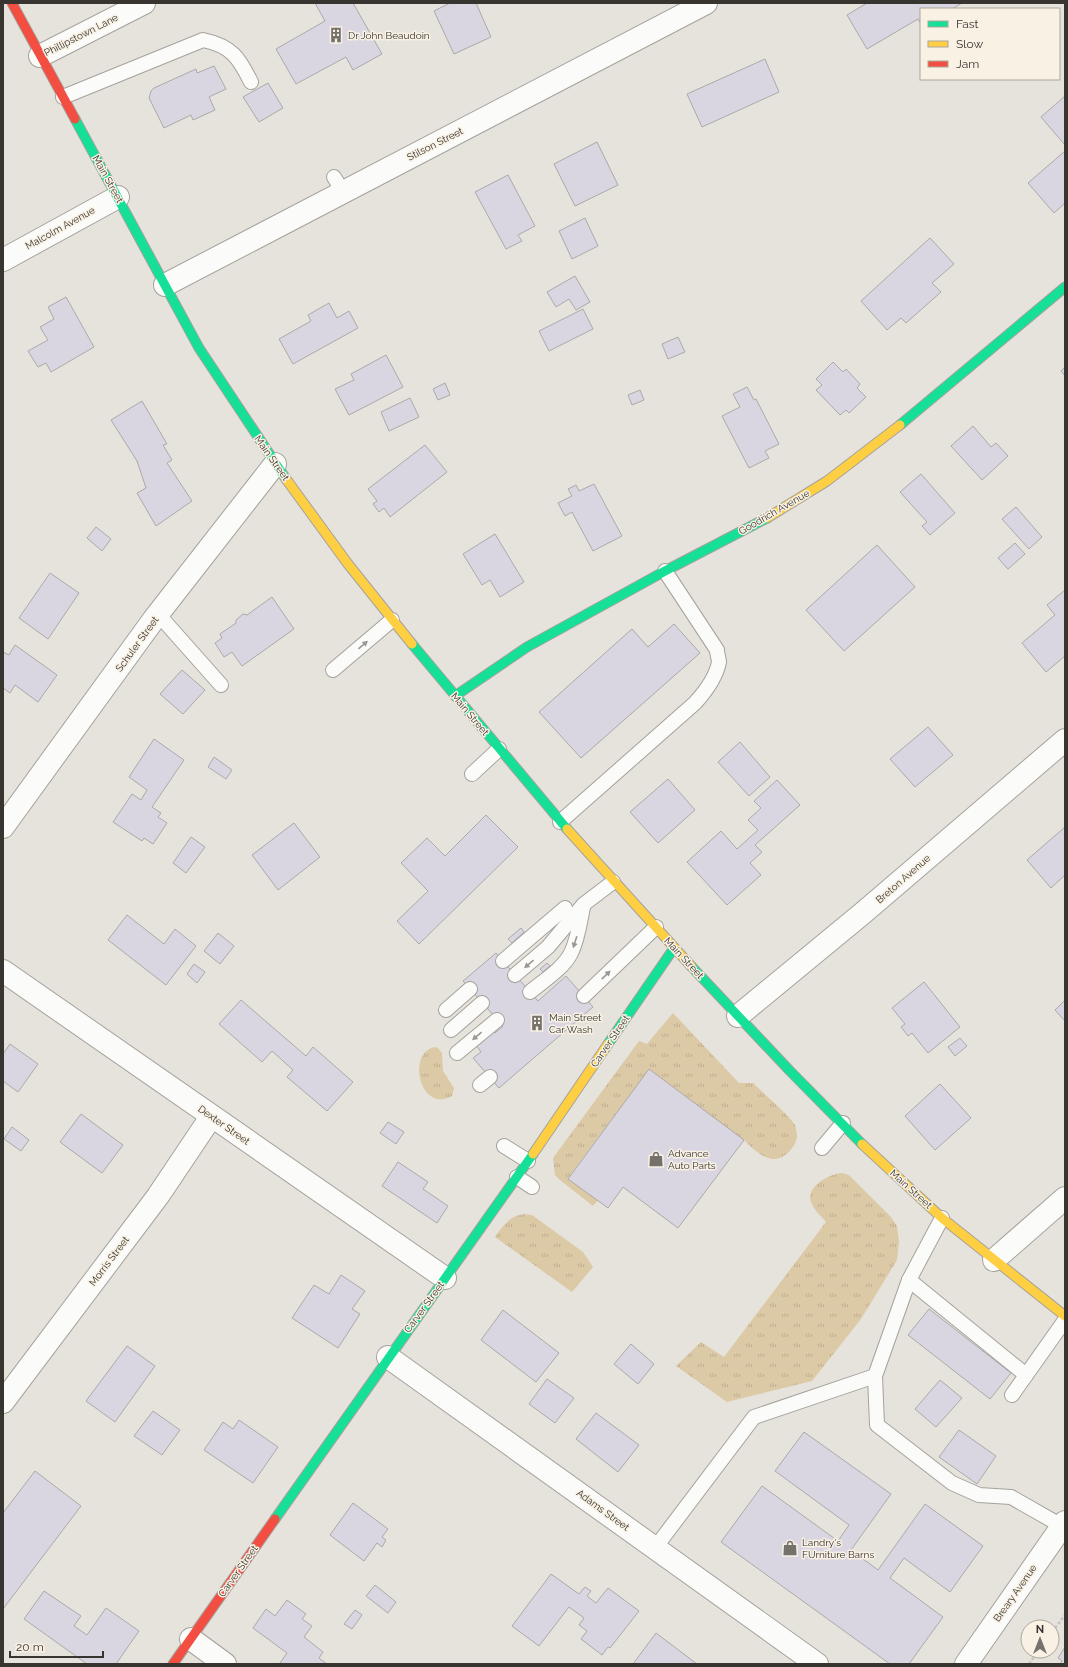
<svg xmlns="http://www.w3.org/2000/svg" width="1068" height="1667" font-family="Raleway,sans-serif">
<defs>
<pattern id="grass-tufts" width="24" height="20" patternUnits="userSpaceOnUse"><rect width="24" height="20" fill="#dcc9a5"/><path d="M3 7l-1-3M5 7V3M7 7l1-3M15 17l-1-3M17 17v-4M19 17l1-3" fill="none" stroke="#bead8e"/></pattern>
</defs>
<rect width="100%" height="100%" fill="#e6e3dc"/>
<g fill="url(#grass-tufts)">
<path d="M673 1013 739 1083H753C760 1090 792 1118 795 1125 796 1128 797 1134 797 1137 795 1149 781 1163 768 1158 759 1155 751 1147 744 1140L649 1069 568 1178 598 1200 593 1206 560 1180 555 1175 553 1158 639 1041 647 1044Z"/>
<path d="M435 1047 438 1048 442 1053 443 1071 454 1088 452 1096C420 1114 406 1052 435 1047Z"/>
<path d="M842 1173 849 1175 890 1216 897 1226 899 1242 897 1260 861 1319 812 1381 727 1402 676 1366 701 1342 724 1357 826 1222C821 1216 813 1209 811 1202 806 1186 829 1174 842 1173Z"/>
<path d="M524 1214 532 1215 583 1252 593 1267 572 1292 495 1237C503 1226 509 1216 524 1214Z"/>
</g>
<g fill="#d9d6e1" stroke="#aba9a9">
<polygon points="315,3 353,3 382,54 353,70 346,57 296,84 276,49 325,21"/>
<polygon points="450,3 476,3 491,37 454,54 434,11"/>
<polygon points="867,3 962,3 952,9 921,9 921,24 918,19 867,49 847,15"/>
<polygon points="765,59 779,92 702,127 687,94"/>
<polygon points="214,66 226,89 209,97 215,110 193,120 191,115 164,128 149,98 151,91 154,88 196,69 197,73"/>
<polygon points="268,83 283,108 259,122 243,97"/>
<polygon points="1065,96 1065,145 1041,117"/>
<polygon points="597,142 618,185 575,206 554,164"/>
<polygon points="1065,151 1065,203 1054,213 1028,183"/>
<polygon points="508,175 535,226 518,235 522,241 506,249 475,192"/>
<polygon points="585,218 598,246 572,259 559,231"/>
<polygon points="930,238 954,264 932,283 941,292 906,323 901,318 887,330 861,301"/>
<polygon points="575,276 590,302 576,310 569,299 556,307 547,292"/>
<polygon points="66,297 94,347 51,372 46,363 38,367 28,351 48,340 40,327 54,319 48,307"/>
<polygon points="329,303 337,318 349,311 358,328 293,364 279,339 311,321 308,315"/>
<polygon points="583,309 593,329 549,351 539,331"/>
<polygon points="678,337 685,352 668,359 662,344"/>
<polygon points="386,355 403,387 349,415 335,389 354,380 351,374"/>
<polygon points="833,362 843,372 846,369 860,384 857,388 866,397 849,413 846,410 840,415 816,390 822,385 816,379"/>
<polygon points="1065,367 1065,376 1061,371"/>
<polygon points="445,383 450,395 438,400 433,389"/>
<polygon points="747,387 754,400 756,399 779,444 765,451 769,458 749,468 722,416 740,407 733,394"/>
<polygon points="640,390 644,400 632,405 628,395"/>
<polygon points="410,398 419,417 389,431 381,412"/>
<polygon points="142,401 167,444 163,445 172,460 167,463 192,501 156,526 137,493 146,488 137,461 111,420"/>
<polygon points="973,426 991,447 996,443 1008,456 982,480 951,446"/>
<polygon points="425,445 447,472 390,517 384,508 379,512 373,504 377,501 368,489"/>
<polygon points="921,474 955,513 930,535 922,526 927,522 900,492"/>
<polygon points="594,484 622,536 593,551 572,512 565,516 558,503 572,496 568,489 576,485 579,491"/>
<polygon points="1016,507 1042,537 1029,549 1002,519"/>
<polygon points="96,527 111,539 102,551 87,538"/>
<polygon points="495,534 524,582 500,597 490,580 482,585 463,554"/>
<polygon points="1015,543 1025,554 1008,569 998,558"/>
<polygon points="877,545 915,587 844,651 806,610"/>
<polygon points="50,573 79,593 48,639 19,618"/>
<polygon points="1065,590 1065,656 1046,672 1022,643 1055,615 1047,605"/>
<polygon points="272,597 294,629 242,666 232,652 224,657 215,643 222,638 220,634 236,623 236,620 243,614 247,615"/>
<polygon points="674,624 700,653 581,758 539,712 632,629 648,647"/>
<polygon points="15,645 57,675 38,702 15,685 10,693 3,688 3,652 9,655"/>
<polygon points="182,670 205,690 183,714 160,694"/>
<polygon points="928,727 953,755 915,787 890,759"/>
<polygon points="154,739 184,760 152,807 161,813 158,817 167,823 153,844 144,838 142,841 113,822 132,794 141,800 147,790 129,777"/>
<polygon points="740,742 770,777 749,796 718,762"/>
<polygon points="214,757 232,770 226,779 208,767"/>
<polygon points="668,779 695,810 658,843 630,812"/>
<polygon points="777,780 800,805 755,845 762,852 750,863 761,875 727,905 687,862 721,831 737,849 758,830 748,820 761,808 754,801"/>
<polygon points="486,815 518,847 419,944 397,921 428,891 401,863 427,838 445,856"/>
<polygon points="294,823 320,857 278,890 252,855"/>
<polygon points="1065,827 1065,875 1051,888 1027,860"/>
<polygon points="191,837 205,847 186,873 173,863"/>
<polygon points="127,915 164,944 175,929 196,946 166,985 108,940"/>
<polygon points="521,928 524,932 512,943 508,939"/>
<polygon points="218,933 234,946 220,964 204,951"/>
<polygon points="496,953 538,1001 566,976 593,1007 499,1088 473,1058 481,1052 476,1045 493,1031 495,1033 503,1026 463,981"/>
<polygon points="547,963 550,966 543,972 540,969"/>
<polygon points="194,964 205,972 197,983 187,974"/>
<polygon points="924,982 960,1027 928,1053 912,1033 908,1036 901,1027 905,1024 892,1008"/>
<polygon points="241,1000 306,1056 313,1047 353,1082 327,1111 287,1077 293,1070 272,1051 262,1062 219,1024"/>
<polygon points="1065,1000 1065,1021 1055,1010"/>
<polygon points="960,1038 967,1046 955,1056 948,1047"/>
<polygon points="10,1044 38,1064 18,1092 3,1081 3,1054"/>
<polygon points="649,1069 744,1140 678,1228 623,1187 608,1208 568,1179"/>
<polygon points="940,1084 971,1118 935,1150 905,1116"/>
<polygon points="81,1114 123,1145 102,1173 60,1142"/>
<polygon points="388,1122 404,1132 396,1144 380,1133"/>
<polygon points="12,1127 29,1140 21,1151 4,1139"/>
<polygon points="398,1162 428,1182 423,1189 448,1206 437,1223 382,1186"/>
<polygon points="341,1275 365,1291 352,1309 360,1314 338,1348 292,1318 314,1285 329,1294"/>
<polygon points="929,1309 1011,1373 990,1399 908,1335"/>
<polygon points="503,1310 559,1353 536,1382 481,1340"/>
<polygon points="631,1344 654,1364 638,1384 614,1364"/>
<polygon points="127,1346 155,1366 115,1422 86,1401"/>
<polygon points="547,1379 574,1398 555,1423 529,1404"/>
<polygon points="940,1380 962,1398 936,1427 915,1409"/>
<polygon points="153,1411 180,1430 162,1455 134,1436"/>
<polygon points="596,1413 639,1445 618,1472 576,1439"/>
<polygon points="239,1420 278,1447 253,1483 204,1450 223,1422 233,1429"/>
<polygon points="959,1430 996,1456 977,1484 939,1457"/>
<polygon points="804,1432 891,1494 851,1550 878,1570 925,1504 983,1546 950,1592 904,1558 890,1578 943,1617 909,1664 890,1664 721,1542 762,1486 838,1541 849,1525 775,1471"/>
<polygon points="35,1471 81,1506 3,1609 3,1513"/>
<polygon points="353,1503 388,1529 382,1537 386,1540 382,1547 377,1543 364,1561 330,1535"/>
<polygon points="551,1574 579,1594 585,1587 591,1591 587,1596 596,1603 608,1588 639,1611 610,1648 608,1647 602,1655 581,1639 587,1631 579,1625 584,1618 569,1607 539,1646 512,1626"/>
<polygon points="375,1585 396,1602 388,1613 366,1596"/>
<polygon points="44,1591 81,1616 74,1626 87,1635 106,1608 139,1631 116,1664 87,1664 24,1619"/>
<polygon points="287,1600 306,1614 302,1619 312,1626 304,1637 323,1652 319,1658 327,1664 281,1664 280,1663 287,1653 253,1628 266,1609 275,1616"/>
<polygon points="355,1610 362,1615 352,1629 344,1624"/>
<polygon points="656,1633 697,1664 633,1664"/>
<polygon points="1065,1647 1065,1664 1060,1664 1062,1661 1058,1658"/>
</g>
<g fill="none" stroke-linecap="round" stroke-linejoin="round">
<g stroke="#a5a29c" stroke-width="16">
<g id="lane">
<path d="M63 97 203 40C232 46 239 58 251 82"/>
<polyline points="334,177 343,192"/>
<polyline points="158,614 221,685"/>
<polyline points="333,670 392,620"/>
<polyline points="472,774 499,749"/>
<path d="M560 822 695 703C705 692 716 678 719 662 719 659 717 654 717 650L665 571"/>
<polyline points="503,961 565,908"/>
<polyline points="515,975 548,947 584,904 613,882"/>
<path d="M530 992C543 981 563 969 571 953 578 939 580 922 583 907"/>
<polyline points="584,996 656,927"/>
<polyline points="446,1010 470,989"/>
<polyline points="451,1030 482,1003"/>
<polyline points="457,1053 497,1020"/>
<polyline points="480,1085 490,1077"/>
<polyline points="504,1146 528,1161"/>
<polyline points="822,1148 843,1123"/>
<polyline points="517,1177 532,1187"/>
<polyline points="942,1218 909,1280 875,1376 877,1425 952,1483 979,1495 1011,1497 1062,1526"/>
<polyline points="909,1280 1026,1375"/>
<polyline points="1012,1395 1065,1320"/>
<polyline points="655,1548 754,1417 875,1376"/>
</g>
</g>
<g stroke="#a5a29c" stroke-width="24">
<g id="street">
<polyline points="40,56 144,3"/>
<polyline points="3,260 118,197"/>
<polyline points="165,285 706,3"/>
<polyline points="3,827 154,619 275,464"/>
<polyline points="3,971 445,1278"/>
<polyline points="738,1016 863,913 1065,740"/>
<polyline points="994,1260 1065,1198"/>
<polyline points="388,1357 817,1664"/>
<polyline points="3,1402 158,1196 211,1117"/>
<polyline points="191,1639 225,1664"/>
<polyline points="966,1664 1065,1522"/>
</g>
</g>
<g stroke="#a5a29c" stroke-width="11">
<g id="fast">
<polyline points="75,119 199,348 286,479"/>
<polyline points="900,425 1065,287"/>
<polyline points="412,644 567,829"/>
<polyline points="455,696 527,647 665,571 767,518"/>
<polyline points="691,966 790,1071 862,1144"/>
<polyline points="608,1044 674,948"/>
<polyline points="275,1519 533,1154"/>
</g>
</g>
<g stroke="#a5a29c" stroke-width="11">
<g id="slow">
<polyline points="286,479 348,564 412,644"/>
<polyline points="767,518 827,481 900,425"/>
<polyline points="567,829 691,966"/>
<polyline points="862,1144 942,1218 1065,1316"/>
<polyline points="533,1154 608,1044"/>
</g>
</g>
<g stroke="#a5a29c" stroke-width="11">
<g id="jam">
<polyline points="12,3 75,119"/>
<polyline points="173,1664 275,1519"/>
</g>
</g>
<g stroke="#c6c5c3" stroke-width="2.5" stroke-dasharray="3 2" stroke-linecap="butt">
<polyline points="1052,1632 1065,1615"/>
<polyline points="1029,1664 1038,1651"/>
</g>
<use href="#lane" stroke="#fbfbfa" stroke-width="14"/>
<use href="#street" stroke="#fbfbfa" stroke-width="22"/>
<use href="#fast" stroke="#16e098" stroke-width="9"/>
<use href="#slow" stroke="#ffcf43" stroke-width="9"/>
<use href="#jam" stroke="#f24e42" stroke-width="9"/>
</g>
<defs><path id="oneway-solid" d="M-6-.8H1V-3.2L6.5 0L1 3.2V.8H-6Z"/></defs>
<g fill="#9a9895">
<use href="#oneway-solid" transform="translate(363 645) rotate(-40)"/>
<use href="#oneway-solid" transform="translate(575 942) rotate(108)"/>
<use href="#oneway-solid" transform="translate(529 964) rotate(140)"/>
<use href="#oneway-solid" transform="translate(606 975) rotate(-44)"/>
<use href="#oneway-solid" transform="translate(477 1036) rotate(140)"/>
</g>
<defs>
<g id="building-bare" transform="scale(1.2)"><path d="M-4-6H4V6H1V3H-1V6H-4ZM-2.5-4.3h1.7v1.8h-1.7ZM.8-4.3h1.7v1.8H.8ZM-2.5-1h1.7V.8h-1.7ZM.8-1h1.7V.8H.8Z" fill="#75726c" stroke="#f8f1e4" stroke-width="2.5" paint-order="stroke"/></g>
<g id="shop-bare" transform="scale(1.2)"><path d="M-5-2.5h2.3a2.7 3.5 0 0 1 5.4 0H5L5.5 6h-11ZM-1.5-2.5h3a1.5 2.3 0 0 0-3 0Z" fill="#75726c" stroke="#f8f1e4" stroke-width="2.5" paint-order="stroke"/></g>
</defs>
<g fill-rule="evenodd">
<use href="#building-bare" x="336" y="35"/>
<use href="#building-bare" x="537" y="1023"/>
<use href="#shop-bare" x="656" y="1159"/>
<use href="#shop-bare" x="790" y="1548"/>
</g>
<g text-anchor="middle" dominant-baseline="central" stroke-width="3" stroke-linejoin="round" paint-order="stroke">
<g font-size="10" fill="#383530" stroke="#f8f1e4">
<text transform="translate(81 35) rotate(-27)">Phillipstown Lane</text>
<text transform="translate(435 144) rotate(-27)">Stilson Street</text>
<text transform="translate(108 179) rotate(61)">Main Street</text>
<text transform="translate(60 228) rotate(-29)">Malcolm Avenue</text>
<text transform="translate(272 458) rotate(55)">Main Street</text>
<text transform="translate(774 512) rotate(-30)">Goodrich Avenue</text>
<text transform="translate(137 644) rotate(-54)">Schuler Street</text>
<text transform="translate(470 714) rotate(50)">Main Street</text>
<text transform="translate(903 879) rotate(-41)">Breton Avenue</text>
<text transform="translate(684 958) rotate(47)">Main Street</text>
<text transform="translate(610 1041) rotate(-56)">Carver Street</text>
<text transform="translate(224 1125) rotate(35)">Dexter Street</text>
<text transform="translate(911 1189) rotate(42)">Main Street</text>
<text transform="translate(109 1261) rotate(-53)">Morris Street</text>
<text transform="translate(424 1307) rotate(-54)">Carver Street</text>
<text transform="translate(603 1510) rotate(36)">Adams Street</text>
<text transform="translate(238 1571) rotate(-55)">Carver Street</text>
<text transform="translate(1015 1593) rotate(-55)">Breary Avenue</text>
</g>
<g font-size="10" fill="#383530" stroke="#f8f1e4" text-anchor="start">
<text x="348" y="35">Dr John Beaudoin</text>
<text x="549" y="1017">Main Street<tspan x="549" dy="12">Car Wash</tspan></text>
<text x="668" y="1153">Advance<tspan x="668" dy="12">Auto Parts</tspan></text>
<text x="802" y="1542">Landry's<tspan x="802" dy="12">FUrniture Barns</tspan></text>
</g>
</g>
<rect width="1068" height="1667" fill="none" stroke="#383530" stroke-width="8"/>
<rect x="920" y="8" width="140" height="72" fill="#f8f1e4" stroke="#aba69c"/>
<rect x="928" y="21" width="20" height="6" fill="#16e098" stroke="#aba69c"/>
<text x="956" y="28" font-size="12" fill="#383530">Fast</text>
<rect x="928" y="41" width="20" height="6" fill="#ffcf43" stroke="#aba69c"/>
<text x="956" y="48" font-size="12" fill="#383530">Slow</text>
<rect x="928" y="61" width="20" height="6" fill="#f24e42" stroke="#aba69c"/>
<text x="956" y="68" font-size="12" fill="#383530">Jam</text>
<g transform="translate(1040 1639)"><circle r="19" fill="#f8f1e4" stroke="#aba69c"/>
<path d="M0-3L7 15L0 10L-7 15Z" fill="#75726c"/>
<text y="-6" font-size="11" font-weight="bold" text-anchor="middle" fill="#383530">N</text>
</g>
<path d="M10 1651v6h93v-6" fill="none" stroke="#383530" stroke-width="2"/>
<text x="16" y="1651" font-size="12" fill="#383530" stroke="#f8f1e4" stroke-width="3" paint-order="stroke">20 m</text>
</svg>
